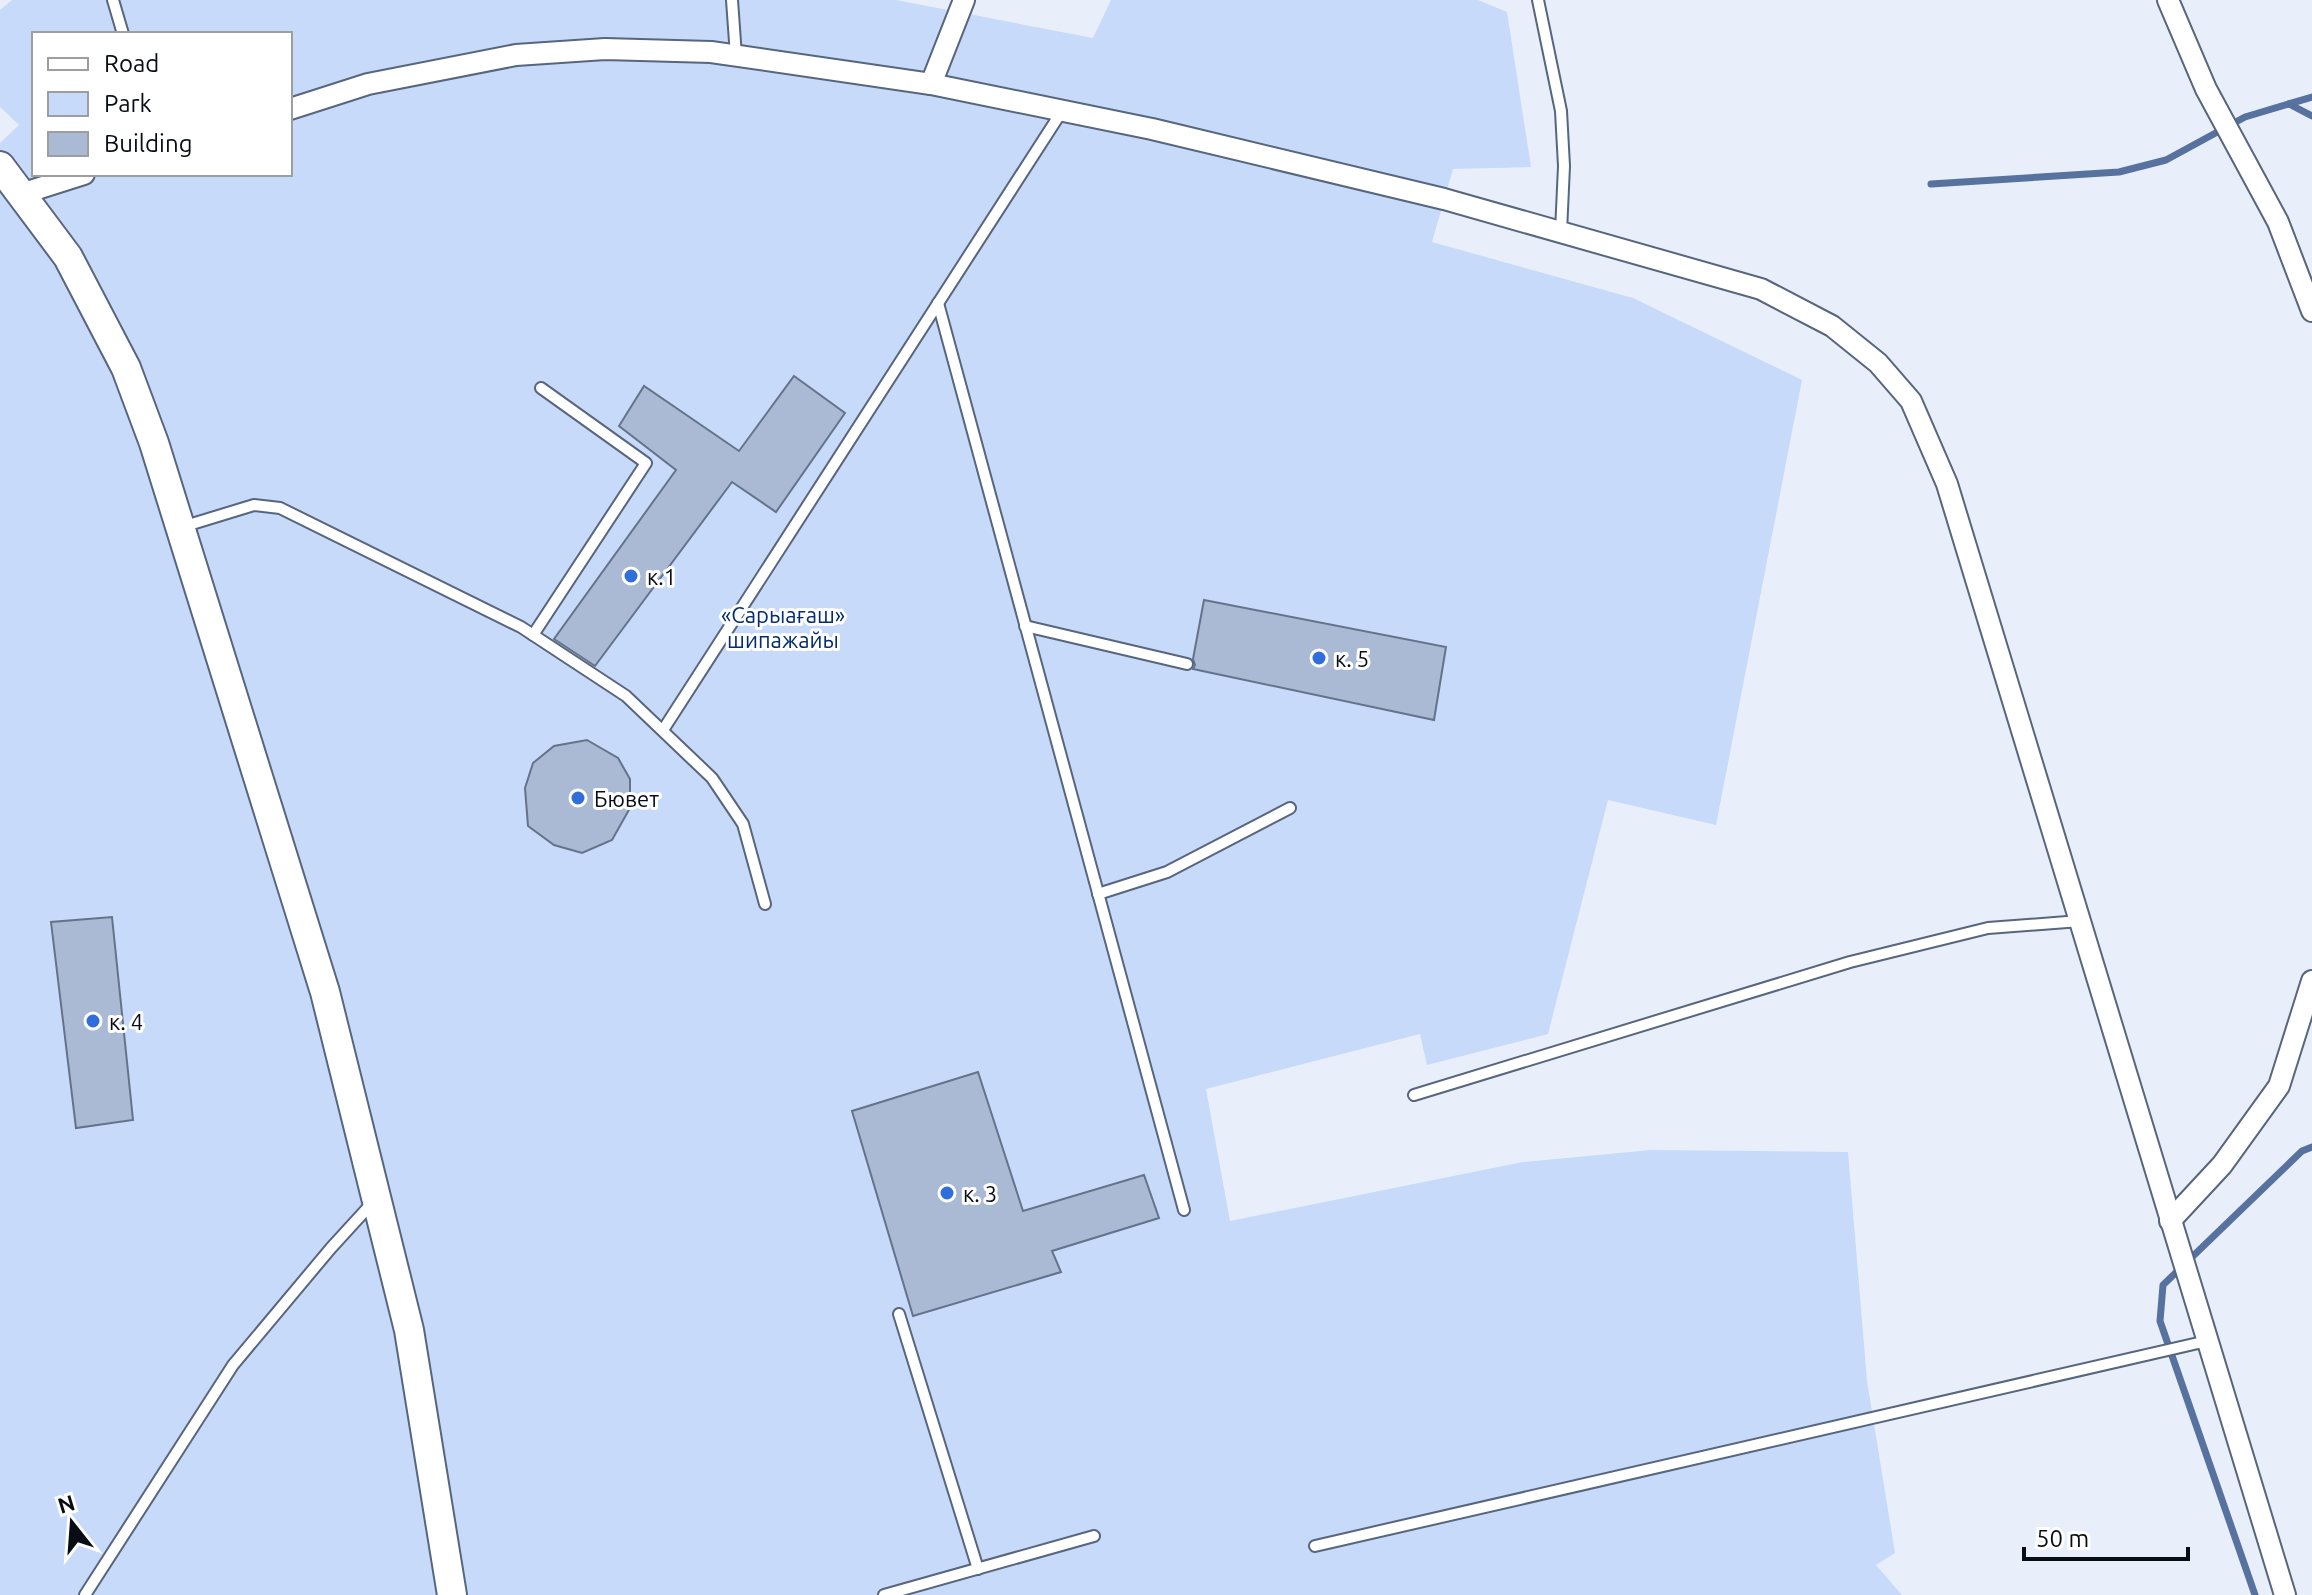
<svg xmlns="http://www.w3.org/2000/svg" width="2312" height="1595" font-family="Ubuntu,sans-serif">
<rect width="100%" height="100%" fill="#e8effa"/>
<path fill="#c7dafa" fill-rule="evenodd" d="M12 0H896L1093 38 1111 0H1478L1507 12 1531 167 1453 169 1432 242 1633 298 1802 380 1716 825 1608 800 1548 1034 1427 1065 1420 1034 1206 1089 1230 1221 1523 1162 1651 1150 1848 1152 1867 1381 1895 1553 1876 1565 1902 1595H0V143L19 125 0 107V10ZM34 34H290V174H34Z"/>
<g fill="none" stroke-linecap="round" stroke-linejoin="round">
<g stroke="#57729e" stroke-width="7">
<polyline points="2289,104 2312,116"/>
<polyline points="1931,184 2119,172 2166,160 2245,117 2312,97"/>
<polyline points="2255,1595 2160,1321 2163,1285 2302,1151 2312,1147"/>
</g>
</g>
<g fill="#aabad4" stroke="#64738b" stroke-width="2">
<polygon points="794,376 845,413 776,512 732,482 595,666 554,639 676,470 619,426 644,386 739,451"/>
<polygon points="1204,600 1446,647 1434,720 1193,669 1195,665 1193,659"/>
<polygon points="587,740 618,758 630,779 630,808 612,840 582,853 554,845 528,826 525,788 533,763 554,746"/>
<polygon points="112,917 133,1120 76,1128 51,922"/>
<polygon points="978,1072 1023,1211 1144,1175 1159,1218 1052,1251 1061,1272 913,1316 852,1111"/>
</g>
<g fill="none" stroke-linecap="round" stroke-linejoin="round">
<g stroke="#57657d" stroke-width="14">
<g id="lane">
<polyline points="113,0 123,34"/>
<polyline points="732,0 736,56"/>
<polyline points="1538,0 1561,111 1564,166 1561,232"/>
<polyline points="938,303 1184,1210"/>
<polyline points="182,527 254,505 280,508 521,627 626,696 712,778 743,824 765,904"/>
<polyline points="1025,626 1187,664"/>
<polyline points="533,635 646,463 541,388"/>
<polyline points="663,730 1062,111"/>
<polyline points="1098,894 1167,872 1290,808"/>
<polyline points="1414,1095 1850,962 1988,928 2080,921"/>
<polyline points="899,1314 978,1569"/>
<polyline points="1315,1546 2207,1341"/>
<polyline points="85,1595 233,1365 331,1248 374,1201"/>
<polyline points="884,1595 1094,1536"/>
</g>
</g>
<g stroke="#57657d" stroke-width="24">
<g id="street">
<polyline points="2168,0 2206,89 2278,222 2312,311"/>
<polyline points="931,84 964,0"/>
<polyline points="290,109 368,84 516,55 605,49 711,52 931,84 1152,129 1444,199 1761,289 1832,326 1878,363 1911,401 1947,484 2285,1595"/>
<polyline points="21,194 84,174"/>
<polyline points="2170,1221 2222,1165 2279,1086 2312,981"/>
</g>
</g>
<g stroke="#57657d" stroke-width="32">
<polyline id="secondary" points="0,166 68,257 126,368 154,443 325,992 409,1330 452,1595"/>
</g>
<use href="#lane" stroke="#fff" stroke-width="10"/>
<use href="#street" stroke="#fff" stroke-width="20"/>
<use href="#secondary" stroke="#fff" stroke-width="28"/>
</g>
<g fill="#2f6edb" stroke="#fff" stroke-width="3">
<circle cx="631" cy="576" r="8"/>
<circle cx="1319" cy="658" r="8"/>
<circle cx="578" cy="798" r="8"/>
<circle cx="93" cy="1021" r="8"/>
<circle cx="947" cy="1193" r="8"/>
</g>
<g text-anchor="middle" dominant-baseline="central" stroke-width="6" stroke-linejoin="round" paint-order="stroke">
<g font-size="22" fill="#070c15" stroke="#fff" text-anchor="start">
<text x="647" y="576">к.1</text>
<text x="1335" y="658">к. 5</text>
<text x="594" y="798">Бювет</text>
<text x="109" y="1021">к. 4</text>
<text x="963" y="1193">к. 3</text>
</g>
<g font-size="22" fill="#032c71" stroke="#fff">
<text x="783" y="614">«Сарыағаш»<tspan x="783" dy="25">шипажайы</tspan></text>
</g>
</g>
<rect x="32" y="32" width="260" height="144" fill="#ffffff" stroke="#9c9ea1" stroke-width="2"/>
<rect x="48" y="58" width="40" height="12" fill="#ffffff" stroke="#9c9ea1" stroke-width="2"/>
<text x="104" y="72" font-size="24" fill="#070c15">Road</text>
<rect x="48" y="92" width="40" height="24" fill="#c7dafa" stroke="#9c9ea1" stroke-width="2"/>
<text x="104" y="112" font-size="24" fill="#070c15">Park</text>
<rect x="48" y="132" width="40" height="24" fill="#aabad4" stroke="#9c9ea1" stroke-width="2"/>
<text x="104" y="152" font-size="24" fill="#070c15">Building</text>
<g transform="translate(72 1523) rotate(343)" stroke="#ffffff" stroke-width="6" paint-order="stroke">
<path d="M0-6L14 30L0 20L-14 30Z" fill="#070c15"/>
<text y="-12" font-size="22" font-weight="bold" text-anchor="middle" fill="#070c15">N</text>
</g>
<path d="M2024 1547v12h164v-12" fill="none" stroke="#070c15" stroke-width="4"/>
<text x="2036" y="1547" font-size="24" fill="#070c15" stroke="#ffffff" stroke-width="6" paint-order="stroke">50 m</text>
</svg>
